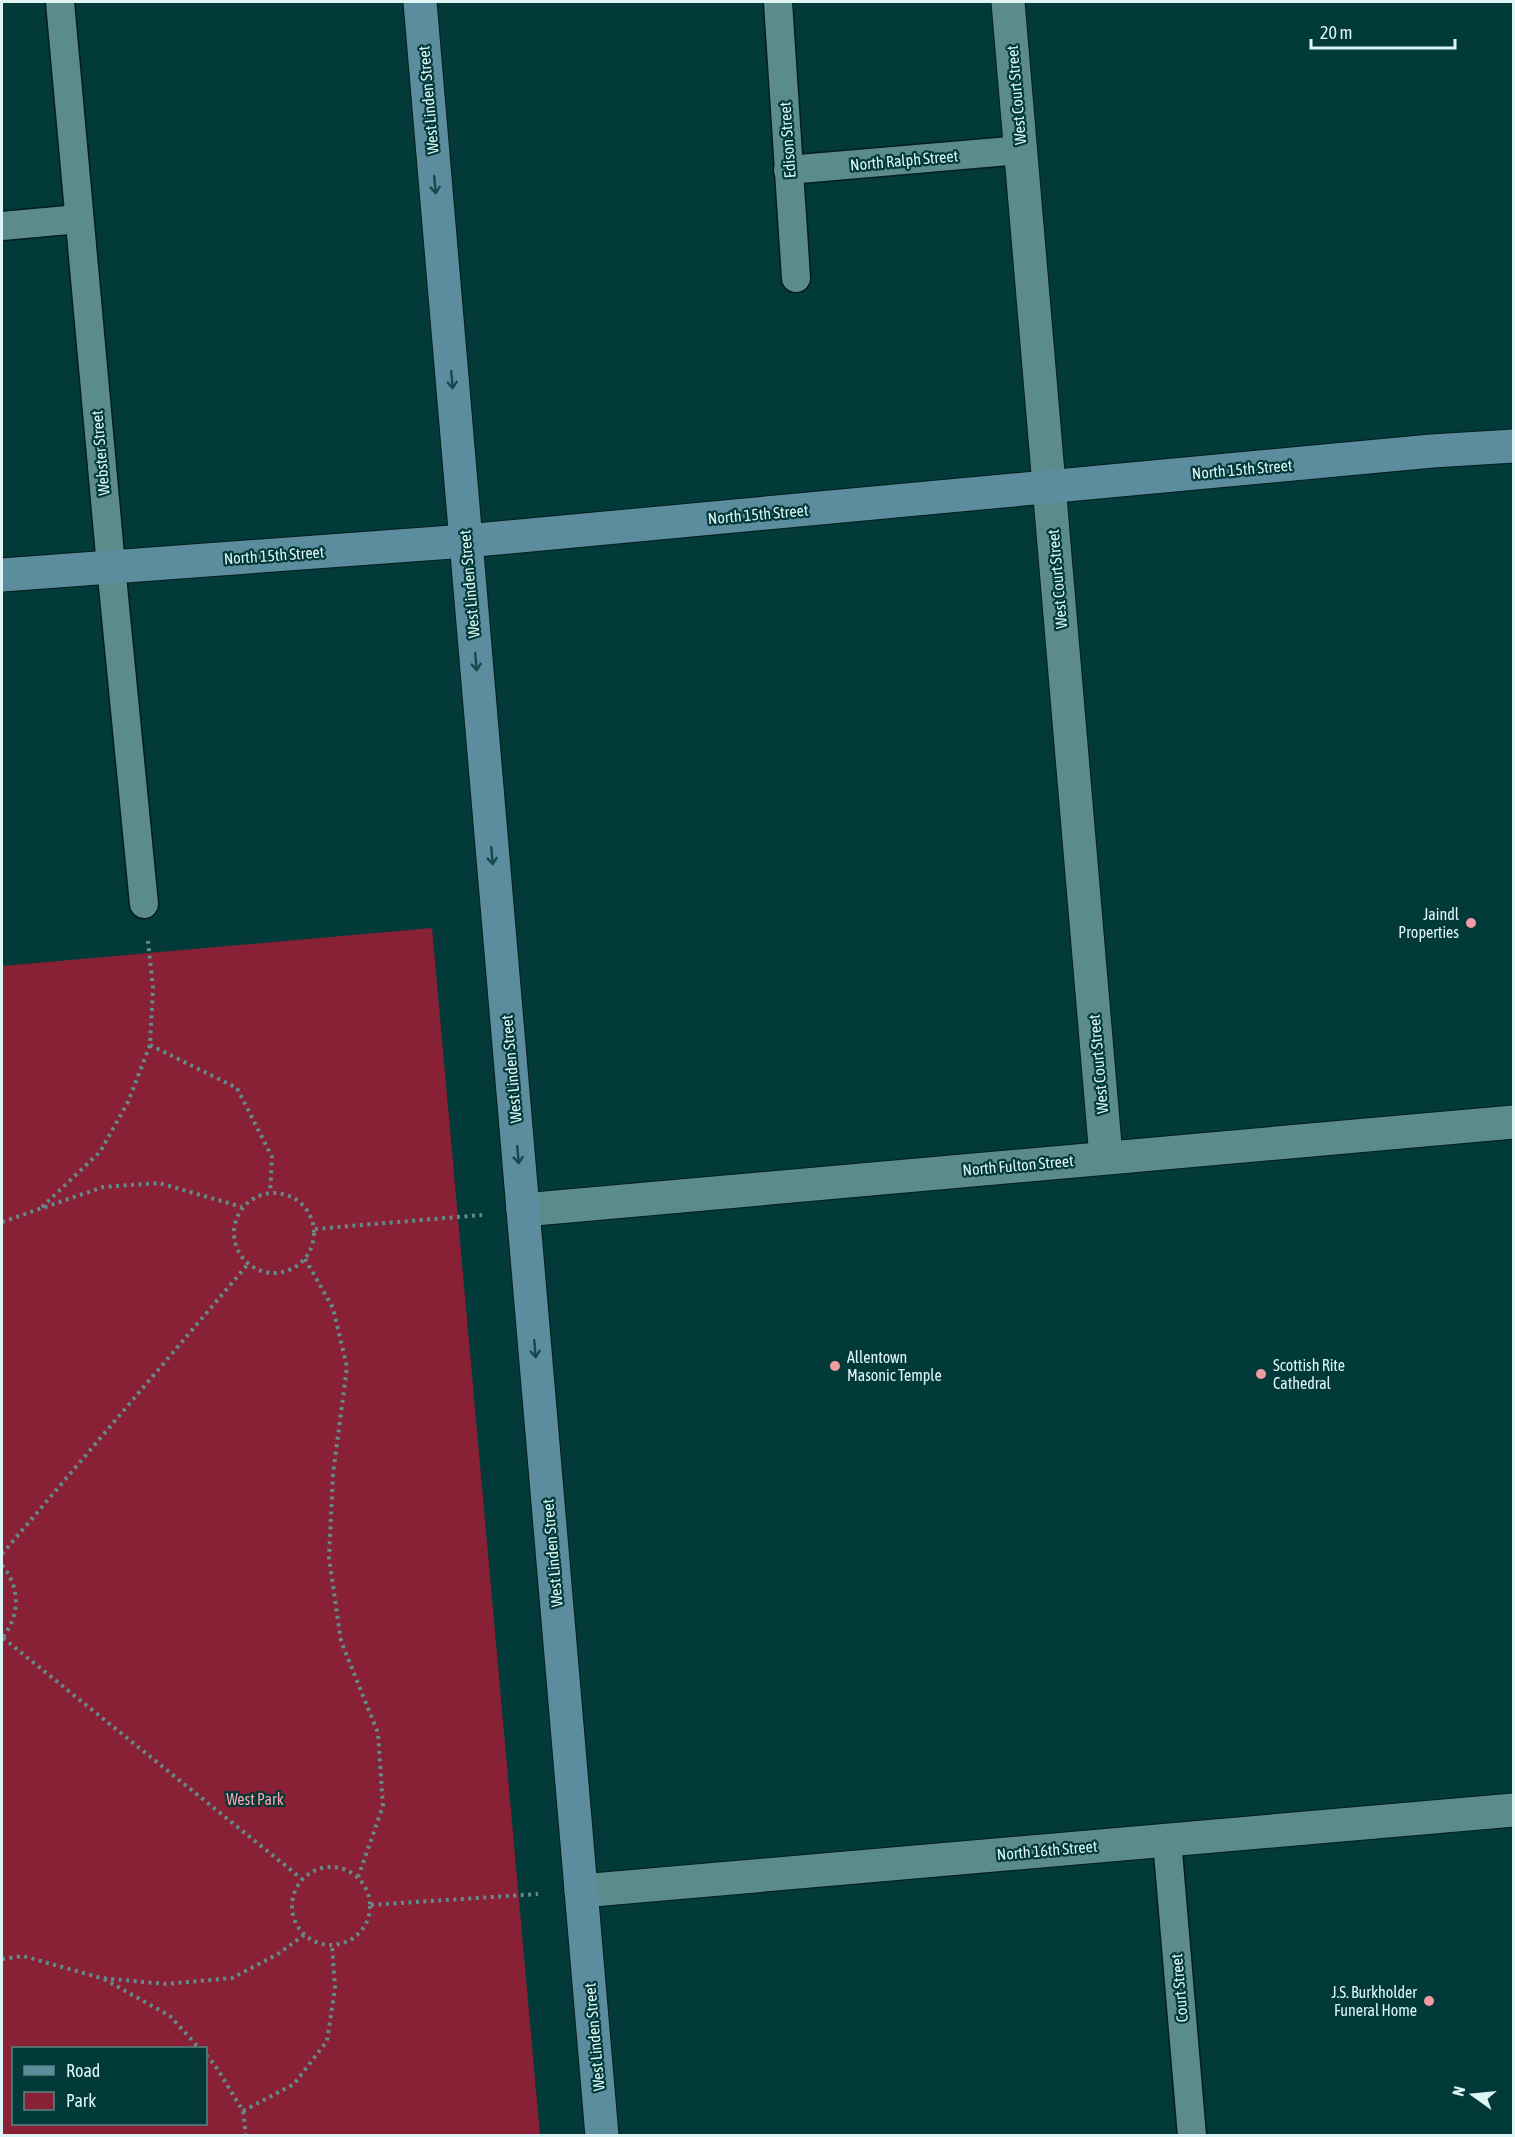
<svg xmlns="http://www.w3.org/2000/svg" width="1515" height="2137" font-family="'Asap Condensed',sans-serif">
<rect width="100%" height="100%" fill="#023939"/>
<path fill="#882135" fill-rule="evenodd" d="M432 928 540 2135H2V966ZM14 2048H206V2124H14Z"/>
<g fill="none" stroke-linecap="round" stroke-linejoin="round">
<g stroke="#041e1d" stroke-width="31">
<g id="lane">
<polyline points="60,2 111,566 144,904"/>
<polyline points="778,2 796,278"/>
<polyline points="788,170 1021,150"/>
<polyline points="2,226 79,219"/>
<polyline points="1167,1840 1192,2136"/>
</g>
</g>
<g stroke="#041e1d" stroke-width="35">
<g id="street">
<polyline points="1008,2 1106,1157"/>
<polyline points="523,1210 1514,1122"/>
<polyline points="581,1891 1514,1810"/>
</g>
</g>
<g stroke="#041e1d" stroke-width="35">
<g id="secondary">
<polyline points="420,2 602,2136"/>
<polyline points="2,575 466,541 1432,451 1514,446"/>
</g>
</g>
<g stroke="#628c8b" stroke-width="4" stroke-dasharray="3 4.5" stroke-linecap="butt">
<polyline points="150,1045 237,1088 272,1157 270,1192"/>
<circle cx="274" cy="1233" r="40"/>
<polyline points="42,1207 100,1152 128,1102 150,1045 153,988 148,941"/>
<polyline points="2,1222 103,1187 159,1183 242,1207"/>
<polyline points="315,1229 482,1215"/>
<polyline points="305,1259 333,1308 347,1367 333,1474 329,1558 341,1641 378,1733 383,1806 358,1877"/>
<polyline points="2,1554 248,1264"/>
<path d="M2 1565C21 1589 20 1614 2 1639"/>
<polyline points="3,1638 302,1879"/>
<circle cx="331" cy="1906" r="39"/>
<polyline points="371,1905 538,1894"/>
<polyline points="2,1959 23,1956 101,1978 166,1984 232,1978 278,1954 304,1935"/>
<polyline points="104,1979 170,2016 199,2048"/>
<polyline points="206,2055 215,2065 243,2111 246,2136"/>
<polyline points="243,2111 294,2084 327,2041 335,1988 332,1946"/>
</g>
<use href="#lane" stroke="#5b8c8b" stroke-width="28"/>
<use href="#street" stroke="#5b8c8b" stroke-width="33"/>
<use href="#secondary" stroke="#5b8d9e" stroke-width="33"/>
</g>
<defs><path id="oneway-shaft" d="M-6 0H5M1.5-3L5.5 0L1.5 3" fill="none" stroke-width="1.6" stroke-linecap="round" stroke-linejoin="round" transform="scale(1.5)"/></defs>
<g stroke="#144a4d">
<use href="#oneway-shaft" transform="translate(435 185) rotate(85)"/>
<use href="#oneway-shaft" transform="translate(452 380) rotate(85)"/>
<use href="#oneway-shaft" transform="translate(476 662) rotate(85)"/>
<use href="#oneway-shaft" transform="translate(492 856) rotate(85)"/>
<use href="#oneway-shaft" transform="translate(518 1155) rotate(85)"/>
<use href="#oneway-shaft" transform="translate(535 1349) rotate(85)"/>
</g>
<g fill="#f49aa2" stroke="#023939" stroke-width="2">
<circle cx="1471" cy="923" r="6"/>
<circle cx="835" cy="1366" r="6"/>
<circle cx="1261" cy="1374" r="6"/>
<circle cx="1429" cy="2001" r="6"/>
</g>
<g text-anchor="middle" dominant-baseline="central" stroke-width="4.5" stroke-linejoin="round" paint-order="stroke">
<g font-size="16" fill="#ddf6f5" stroke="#023939">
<text transform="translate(1016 95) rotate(-95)">West Court Street</text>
<text transform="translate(428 100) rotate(-95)">West Linden Street</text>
<text transform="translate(787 140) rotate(-94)">Edison Street</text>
<text transform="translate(904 160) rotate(-5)">North Ralph Street</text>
<text transform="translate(100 453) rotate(-95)">Webster Street</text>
<text transform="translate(1242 469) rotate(-5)">North 15th Street</text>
<text transform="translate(758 514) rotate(-5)">North 15th Street</text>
<text transform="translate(274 555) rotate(-4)">North 15th Street</text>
<text transform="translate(1057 579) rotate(-95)">West Court Street</text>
<text transform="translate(469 584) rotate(-95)">West Linden Street</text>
<text transform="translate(1098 1064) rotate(-95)">West Court Street</text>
<text transform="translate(511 1069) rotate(-95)">West Linden Street</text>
<text transform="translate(1018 1165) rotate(-5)">North Fulton Street</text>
<text transform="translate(552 1553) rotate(-95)">West Linden Street</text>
<text transform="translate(1047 1850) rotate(-5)">North 16th Street</text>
<text transform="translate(1179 1988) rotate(-95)">Court Street</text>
<text transform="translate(594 2037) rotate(-95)">West Linden Street</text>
</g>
<g font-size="16" fill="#ddf6f5" stroke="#023939" text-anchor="end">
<text x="1459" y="914">Jaindl<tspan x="1459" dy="18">Properties</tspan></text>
<text x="847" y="1357" text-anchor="start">Allentown<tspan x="847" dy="18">Masonic Temple</tspan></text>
<text x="1273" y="1365" text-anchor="start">Scottish Rite<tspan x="1273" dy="18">Cathedral</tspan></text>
<text x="1417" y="1992">J.S. Burkholder<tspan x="1417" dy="18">Funeral Home</tspan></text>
</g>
<g font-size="16" fill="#faa4ab" stroke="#023939">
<text x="255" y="1799">West Park</text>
</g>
</g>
<rect width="1515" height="2137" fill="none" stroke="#ddf6f5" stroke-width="6"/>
<rect x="12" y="2047" width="195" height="78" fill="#023939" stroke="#5a8584" stroke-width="1.5"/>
<rect x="24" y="2066" width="30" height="9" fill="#5b8d9e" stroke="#5a8584" stroke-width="1.5"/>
<text x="66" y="2077" font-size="18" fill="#ddf6f5">Road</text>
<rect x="24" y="2092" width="30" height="18" fill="#882135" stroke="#5a8584" stroke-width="1.5"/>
<text x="66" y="2107" font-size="18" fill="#ddf6f5">Park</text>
<g transform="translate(1473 2095) rotate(285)" stroke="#023939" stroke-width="4.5" paint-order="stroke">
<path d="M0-4.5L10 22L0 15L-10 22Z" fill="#ddf6f5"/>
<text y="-9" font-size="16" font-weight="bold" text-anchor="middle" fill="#ddf6f5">N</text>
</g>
<path d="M1311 39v9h144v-9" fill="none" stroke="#ddf6f5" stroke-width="3"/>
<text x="1320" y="39" font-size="18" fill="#ddf6f5" stroke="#023939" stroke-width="4.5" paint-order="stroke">20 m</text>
</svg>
